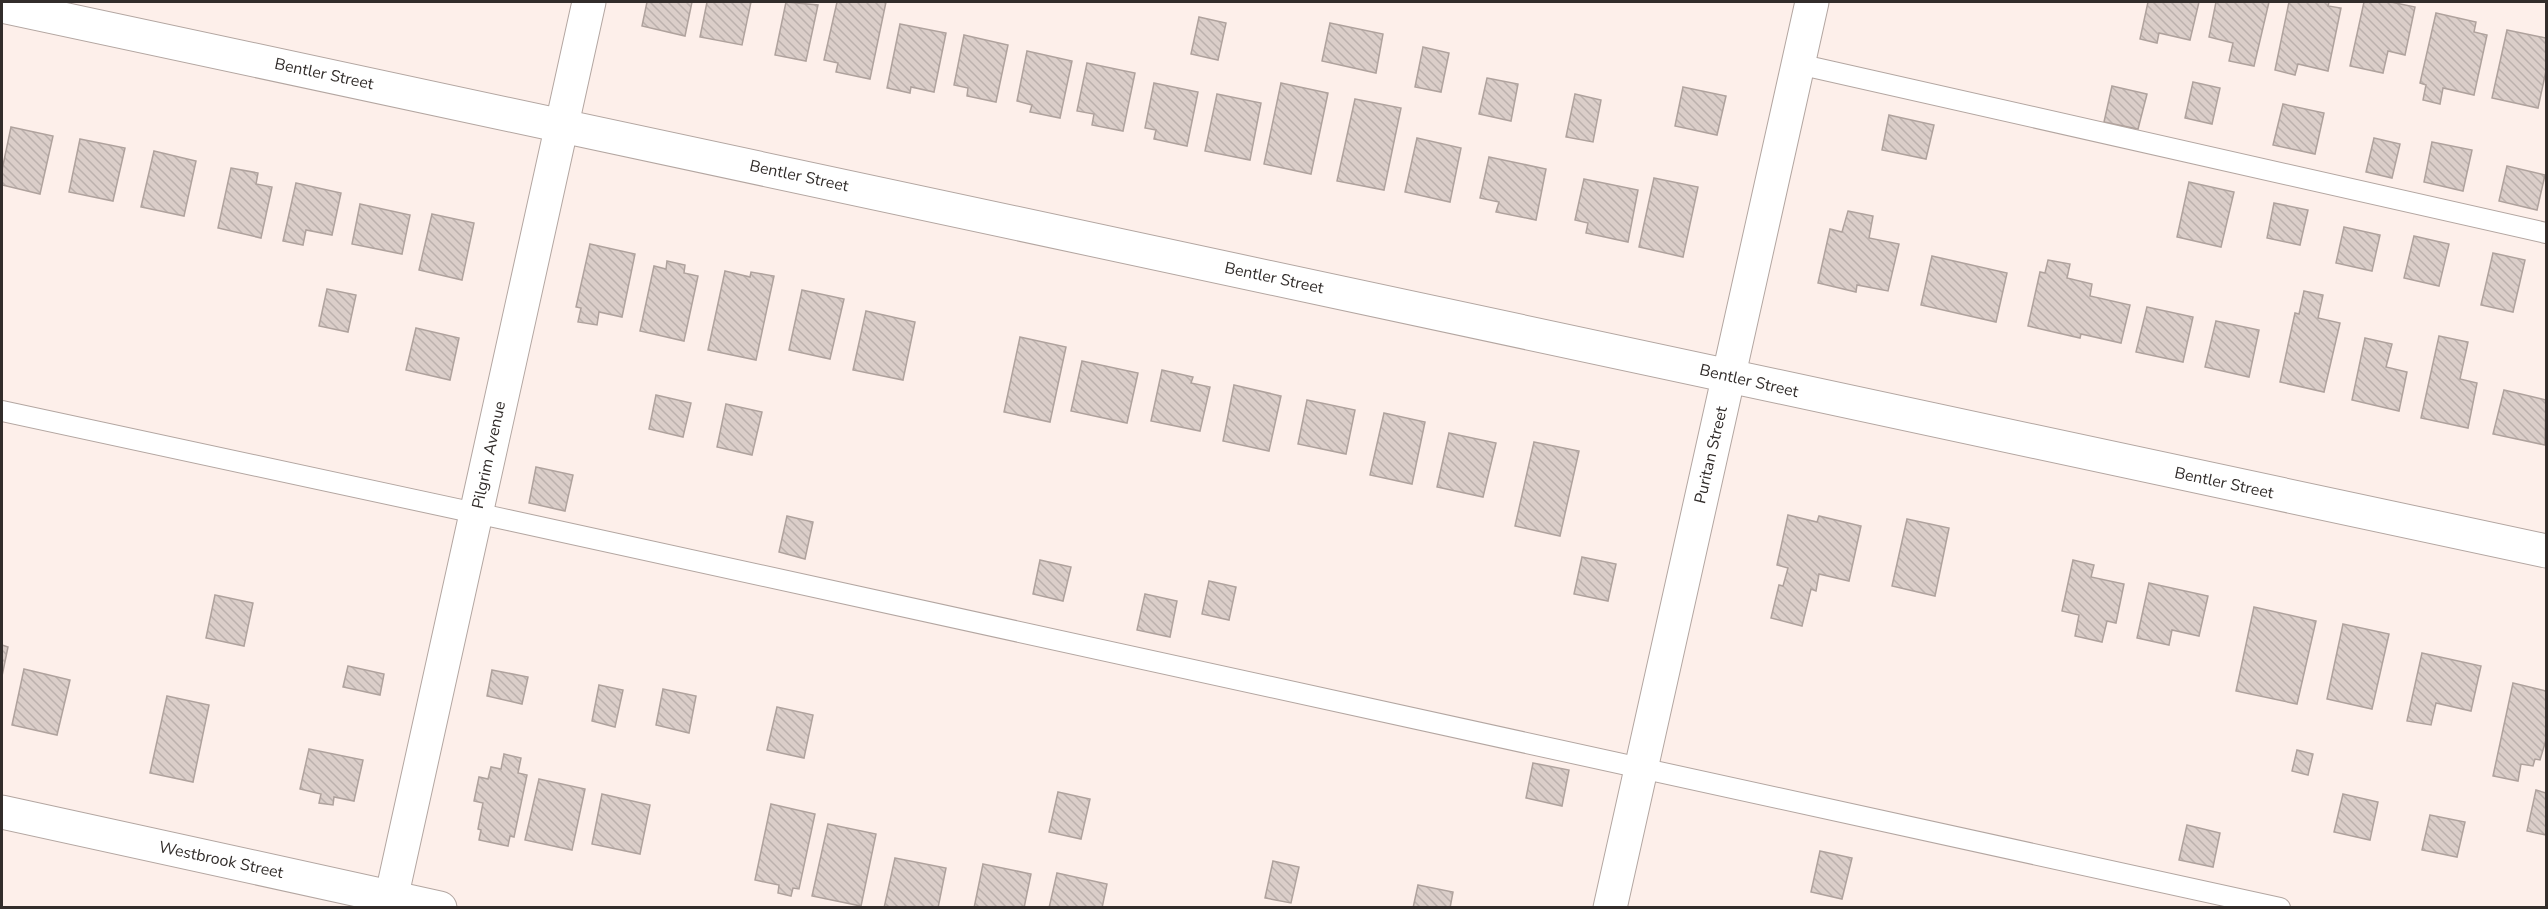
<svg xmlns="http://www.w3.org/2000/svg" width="2548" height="909" font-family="'Nunito Sans',sans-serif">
<defs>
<pattern id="building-back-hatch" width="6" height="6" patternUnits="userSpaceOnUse" patternTransform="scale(1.5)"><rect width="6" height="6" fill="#dbcec9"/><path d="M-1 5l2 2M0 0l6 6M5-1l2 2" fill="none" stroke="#bcb1ad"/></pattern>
</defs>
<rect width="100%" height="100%" fill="#fdefea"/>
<g fill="url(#building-back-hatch)" stroke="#afa29d" stroke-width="1.5">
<polygon points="647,2 692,2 685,36 642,26"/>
<polygon points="707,2 751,2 742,45 700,37"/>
<polygon points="786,2 818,5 806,61 775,55"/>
<polygon points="837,2 886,2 870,79 836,72 838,63 824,60"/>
<polygon points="2148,2 2199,2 2190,40 2159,33 2157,43 2140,39"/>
<polygon points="2216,2 2269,2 2254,66 2229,61 2233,43 2209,37"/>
<polygon points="2289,2 2329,2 2328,6 2341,8 2328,71 2298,64 2295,75 2275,70"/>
<polygon points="2364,2 2391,2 2415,7 2405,55 2388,51 2383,73 2350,66"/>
<polygon points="2436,13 2476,22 2474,32 2487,35 2474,95 2443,88 2440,104 2423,100 2426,85 2420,83"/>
<polygon points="1199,17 1226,23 1218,60 1191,54"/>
<polygon points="1330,23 1383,34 1376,73 1322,61"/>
<polygon points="900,24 946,33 934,92 911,87 910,93 887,88"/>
<polygon points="2507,30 2546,38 2546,71 2538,108 2492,98"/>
<polygon points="964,35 1008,45 996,102 967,96 968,88 954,85"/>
<polygon points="1423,47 1449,53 1441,92 1415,87"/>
<polygon points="1027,51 1072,61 1060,118 1030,112 1032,105 1017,101"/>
<polygon points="1087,63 1135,73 1123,131 1092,125 1094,114 1077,111"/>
<polygon points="1487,78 1518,84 1511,121 1479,114"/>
<polygon points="2193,82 2220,88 2212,124 2185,118"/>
<polygon points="1154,83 1198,92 1187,146 1154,139 1156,130 1145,128"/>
<polygon points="1281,83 1328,93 1311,174 1264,164"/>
<polygon points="2112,86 2147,94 2138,129 2104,122"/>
<polygon points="1683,87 1726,96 1717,135 1675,126"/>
<polygon points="1217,94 1261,103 1250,160 1205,151"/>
<polygon points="1575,94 1601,100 1593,142 1566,137"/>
<polygon points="1355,99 1401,108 1384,190 1337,181"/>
<polygon points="2283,104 2324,113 2315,154 2273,145"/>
<polygon points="1889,115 1934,125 1926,159 1882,150"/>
<polygon points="11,127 53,136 40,194 2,185 2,170"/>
<polygon points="1417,138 1461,148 1450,202 1405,192"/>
<polygon points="2374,138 2400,144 2392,178 2366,172"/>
<polygon points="80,139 125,148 113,201 69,192"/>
<polygon points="2432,142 2472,150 2463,191 2424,182"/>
<polygon points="154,151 196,161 184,216 141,207"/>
<polygon points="1489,157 1546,169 1536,220 1496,212 1499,202 1480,198"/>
<polygon points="2507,166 2545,175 2537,210 2499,201"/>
<polygon points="231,168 258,173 256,184 272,187 261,238 218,228"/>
<polygon points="1654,178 1698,187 1683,257 1639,247"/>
<polygon points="1584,179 1638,190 1628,242 1586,233 1588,223 1575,220"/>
<polygon points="2189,182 2234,192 2221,247 2177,237"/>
<polygon points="296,183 341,193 332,235 306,230 303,245 283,241"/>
<polygon points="2274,203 2308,210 2300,245 2267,238"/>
<polygon points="360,204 410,215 402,254 352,244"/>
<polygon points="1848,211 1873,216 1869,238 1899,244 1888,291 1857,285 1856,292 1818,283 1830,229 1842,232"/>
<polygon points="432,214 474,223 462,280 419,270"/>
<polygon points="2344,227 2380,235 2372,271 2336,263"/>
<polygon points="2414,236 2449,244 2439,286 2404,278"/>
<polygon points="590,244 635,254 622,317 599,312 597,325 578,322 581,308 576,307"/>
<polygon points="2493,253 2525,260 2513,312 2481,305"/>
<polygon points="1932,256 2007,273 1996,322 1921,305"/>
<polygon points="2048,260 2070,264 2067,278 2092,284 2090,296 2130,305 2121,343 2081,334 2080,338 2028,326 2040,272 2045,273"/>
<polygon points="667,261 685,265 684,273 698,276 684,341 640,331 654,266 666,269"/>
<polygon points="725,271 750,277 751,272 774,276 756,360 708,350"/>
<polygon points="327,289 356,295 348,332 319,326"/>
<polygon points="802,290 844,299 830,359 789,350"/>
<polygon points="2304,291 2323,295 2318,318 2340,323 2324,392 2280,382 2295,313 2299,314"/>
<polygon points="2147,307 2193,317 2183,362 2136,352"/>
<polygon points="866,311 915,322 903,380 853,370"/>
<polygon points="2216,321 2259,330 2249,377 2205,367"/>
<polygon points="416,328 459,338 450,380 406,370"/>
<polygon points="2439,336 2468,342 2460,379 2477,383 2468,428 2421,418"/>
<polygon points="1020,337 1066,347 1050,422 1004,412"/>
<polygon points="2365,338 2392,344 2386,367 2407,372 2399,411 2352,400"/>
<polygon points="1082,361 1138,373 1127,423 1071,411"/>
<polygon points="1162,370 1193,377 1191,383 1210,387 1200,431 1151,421"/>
<polygon points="1234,385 1281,396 1269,451 1223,441"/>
<polygon points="2504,390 2546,400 2545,445 2493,434"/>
<polygon points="656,395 691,403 683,437 649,429"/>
<polygon points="1307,400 1355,410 1346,454 1298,444"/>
<polygon points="726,404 762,412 752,455 717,447"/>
<polygon points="1384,413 1425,422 1412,484 1370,475"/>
<polygon points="1449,433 1496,443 1483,497 1437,487"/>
<polygon points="1534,442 1579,451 1560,536 1515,526"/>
<polygon points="536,467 573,475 565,511 529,503"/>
<polygon points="1788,515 1817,522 1819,516 1861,526 1849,581 1819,574 1816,591 1811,589 1802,626 1771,618 1779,585 1783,586 1788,568 1777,565"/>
<polygon points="787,516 813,522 805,559 779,552"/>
<polygon points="1907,519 1949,528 1935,596 1892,586"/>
<polygon points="1582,557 1616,564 1608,601 1574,594"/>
<polygon points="1040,560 1071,567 1063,601 1033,594"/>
<polygon points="2073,560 2094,565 2091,577 2124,584 2116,623 2107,621 2102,642 2075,636 2079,615 2062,611"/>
<polygon points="1209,581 1236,587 1229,620 1202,614"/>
<polygon points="2149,583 2208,596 2199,636 2172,630 2169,645 2137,638"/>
<polygon points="1145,594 1177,601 1170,637 1137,630"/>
<polygon points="215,595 253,603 244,646 206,638"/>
<polygon points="2254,607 2316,621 2297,704 2236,691"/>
<polygon points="2343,624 2389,634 2372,709 2327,699"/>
<polygon points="2,645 8,647 2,676"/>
<polygon points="2422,653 2481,666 2471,711 2436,703 2431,725 2407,721"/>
<polygon points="348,666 384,674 380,695 343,687"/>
<polygon points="24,669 70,680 57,735 12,725"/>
<polygon points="492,670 528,677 522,704 487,696"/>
<polygon points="2513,683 2546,691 2546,740 2540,760 2535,759 2533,766 2521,764 2518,781 2493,776"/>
<polygon points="599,685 623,690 615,727 592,721"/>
<polygon points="663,689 696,696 689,733 656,725"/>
<polygon points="167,696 209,705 193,782 150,773"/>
<polygon points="777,707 813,715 804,758 767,750"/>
<polygon points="309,749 363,760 354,801 334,797 333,805 319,803 321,794 300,789"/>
<polygon points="2297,750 2313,754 2308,775 2292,771"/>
<polygon points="504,754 521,758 518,773 527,775 514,837 510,836 508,846 479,840 481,830 478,829 483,803 474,801 479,777 488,779 491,767 501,769"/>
<polygon points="1533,763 1569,770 1562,806 1526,798"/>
<polygon points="539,779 585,789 572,850 525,840"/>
<polygon points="2536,790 2546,793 2546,835 2527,831"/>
<polygon points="1058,792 1090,799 1081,839 1049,832"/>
<polygon points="602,794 650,805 640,854 592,844"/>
<polygon points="2343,794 2378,802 2370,840 2334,832"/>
<polygon points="771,804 815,814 799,889 793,888 791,896 778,893 779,885 755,880"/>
<polygon points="2430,815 2465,822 2457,857 2422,850"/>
<polygon points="828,824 876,834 861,906 812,896"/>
<polygon points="2187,825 2220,833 2213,867 2179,860"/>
<polygon points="1820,851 1852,858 1842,899 1811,892"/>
<polygon points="895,858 946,868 938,908 884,908"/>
<polygon points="1273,861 1299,867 1291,903 1265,898"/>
<polygon points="983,864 1031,874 1024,908 974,908"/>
<polygon points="1057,873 1107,884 1102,908 1049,908"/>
<polygon points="1418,885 1453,892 1450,908 1413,908"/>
</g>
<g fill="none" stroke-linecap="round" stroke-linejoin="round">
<g stroke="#b3a6a1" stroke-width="22">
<g id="lane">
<polyline points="1798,64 2546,233"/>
<path d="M2 411C762 573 1520 743 2280 908"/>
</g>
</g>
<g stroke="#b3a6a1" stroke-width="35">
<g id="street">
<polyline points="2,6 2546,551"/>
<polyline points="2,812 440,908"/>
<polyline points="389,908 589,2"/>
<polyline points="1610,908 1812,2"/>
</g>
</g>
<use href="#lane" stroke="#fff" stroke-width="20"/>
<use href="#street" stroke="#fff" stroke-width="33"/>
</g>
<g text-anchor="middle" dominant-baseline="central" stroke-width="6" stroke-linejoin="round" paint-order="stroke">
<g font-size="16" fill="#322d2b" stroke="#fff">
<text transform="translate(324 74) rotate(12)">Bentler Street</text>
<text transform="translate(799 176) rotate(12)">Bentler Street</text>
<text transform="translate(1274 278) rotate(12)">Bentler Street</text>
<text transform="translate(1749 381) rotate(13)">Bentler Street</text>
<text transform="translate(489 455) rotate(-78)">Pilgrim Avenue</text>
<text transform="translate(1711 455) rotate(-77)">Puritan Street</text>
<text transform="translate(2224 483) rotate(12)">Bentler Street</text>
<text transform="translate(221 860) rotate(12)">Westbrook Street</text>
</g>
</g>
<rect width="2548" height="909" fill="none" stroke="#322d2b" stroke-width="6"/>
</svg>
